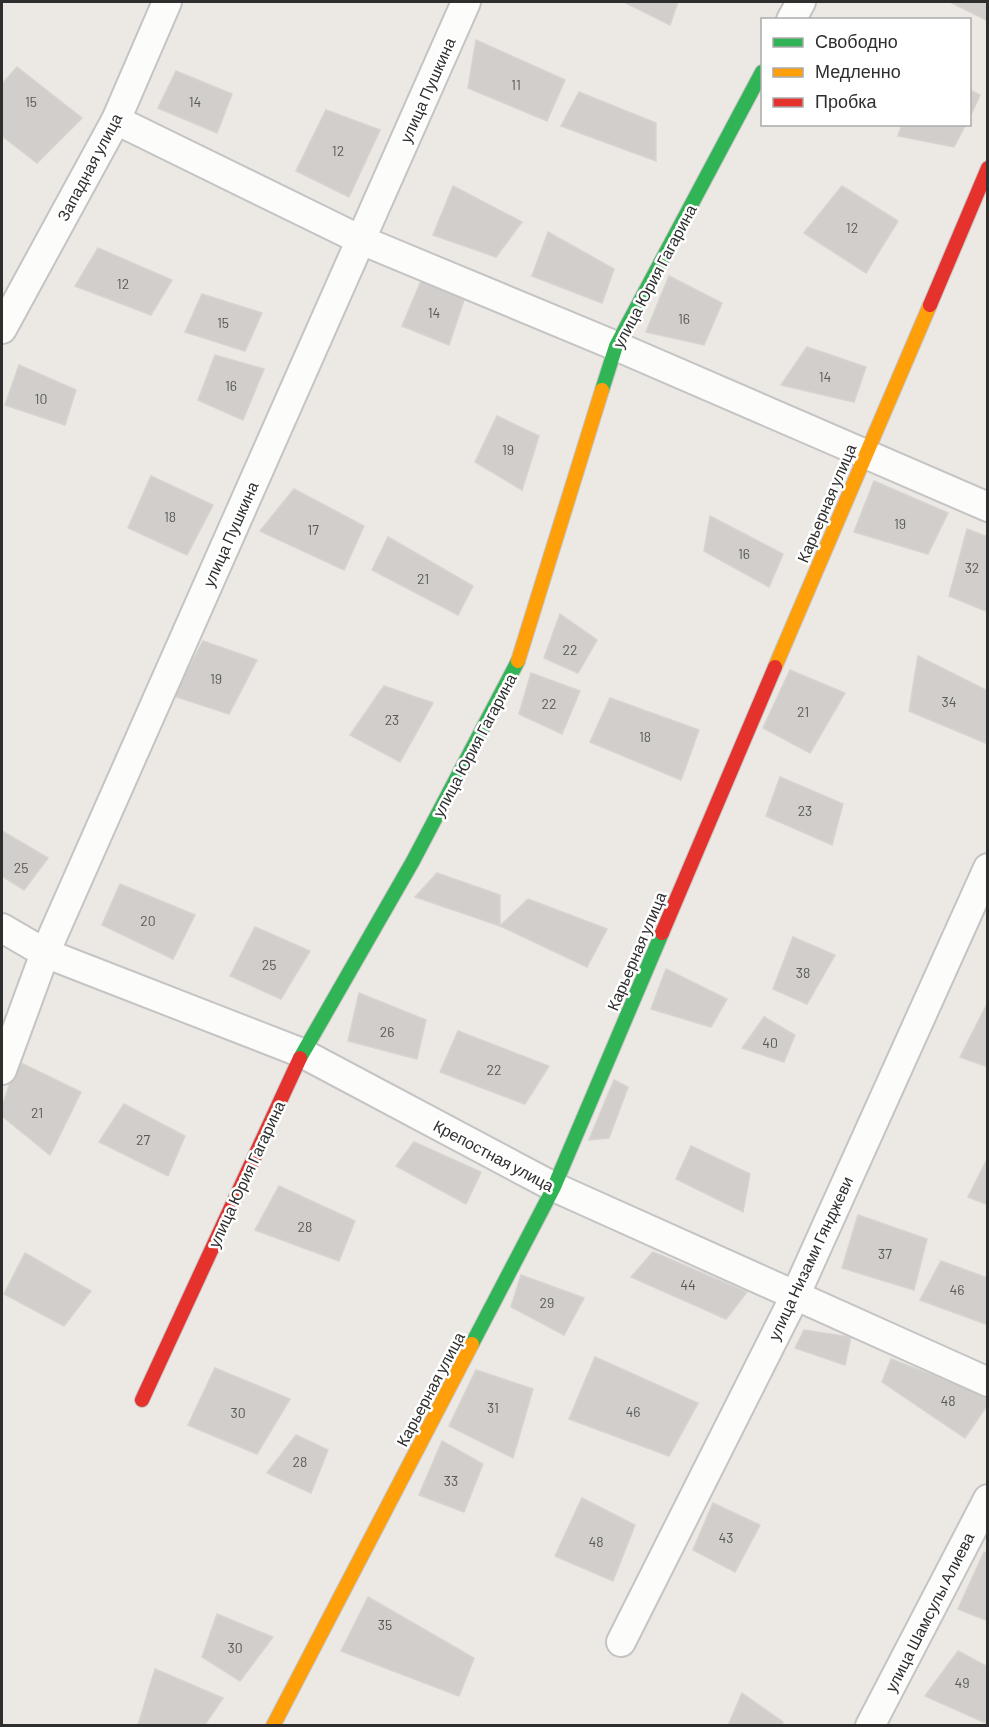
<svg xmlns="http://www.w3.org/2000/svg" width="989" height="1727" font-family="Barlow,sans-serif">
<rect width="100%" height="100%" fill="#ece8e4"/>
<g fill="#d1cecb" stroke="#d7d4d0" stroke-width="1.5">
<polygon points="624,2 678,2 670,25"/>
<polygon points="950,2 988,2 988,21"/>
<polygon points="476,40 565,80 547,121 468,88"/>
<polygon points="17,67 82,118 37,163 2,136 2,84"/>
<polygon points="176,71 232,94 217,133 158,108"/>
<polygon points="970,90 980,95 970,117"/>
<polygon points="579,92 656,123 656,161 561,126"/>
<polygon points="326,110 380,130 349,197 296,171"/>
<polygon points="902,124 966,124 954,147 898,136"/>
<polygon points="453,186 522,222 496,257 433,235"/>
<polygon points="842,186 898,221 866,273 804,233"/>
<polygon points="548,232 614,269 602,303 532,276"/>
<polygon points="98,248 172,280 151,315 75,286"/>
<polygon points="669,276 722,303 704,345 646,332"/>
<polygon points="421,281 465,297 449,345 402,326"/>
<polygon points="202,294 262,313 245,351 185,332"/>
<polygon points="807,347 866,367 854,402 781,385"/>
<polygon points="215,355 264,369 243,420 198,400"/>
<polygon points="19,365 76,390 65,425 5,405"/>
<polygon points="497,416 539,436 522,490 475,462"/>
<polygon points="151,476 213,505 187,555 128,528"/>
<polygon points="874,481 948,513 928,554 854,532"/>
<polygon points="294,489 364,526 344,570 260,531"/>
<polygon points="710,516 783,554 769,587 704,551"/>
<polygon points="967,529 988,537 988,612 949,596"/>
<polygon points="388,537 473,586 458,615 372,570"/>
<polygon points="560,614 597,640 578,673 544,658"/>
<polygon points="203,641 257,660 229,714 174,696"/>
<polygon points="918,656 988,691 988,744 909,711"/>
<polygon points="790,670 845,693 810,753 763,728"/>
<polygon points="531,673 580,691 562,734 519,714"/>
<polygon points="384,686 433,703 400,762 350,735"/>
<polygon points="610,698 699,730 681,780 590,742"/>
<polygon points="780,777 843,804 832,845 766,816"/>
<polygon points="2,831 48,858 24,890 2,876"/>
<polygon points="437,873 500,895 500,926 415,897"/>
<polygon points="120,884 195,915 173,959 102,925"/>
<polygon points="528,899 607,929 587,967 500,926"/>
<polygon points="255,927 310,951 281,999 230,976"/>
<polygon points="793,937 835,955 807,1004 773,989"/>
<polygon points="666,969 727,999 711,1027 651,1009"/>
<polygon points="359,993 426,1020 417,1059 348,1041"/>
<polygon points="987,1004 988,1004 988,1067 960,1057"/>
<polygon points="764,1017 795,1035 784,1062 742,1048"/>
<polygon points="458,1031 549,1066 525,1104 440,1072"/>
<polygon points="17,1061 81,1092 50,1155 2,1116 2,1107"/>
<polygon points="614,1080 628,1087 609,1138 589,1140"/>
<polygon points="124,1104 185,1136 168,1176 99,1142"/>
<polygon points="414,1142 481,1172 466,1204 396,1166"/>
<polygon points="691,1146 750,1174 743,1212 676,1179"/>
<polygon points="988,1157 988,1205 968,1197"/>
<polygon points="279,1186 355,1221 339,1261 255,1230"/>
<polygon points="858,1215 927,1239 914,1290 842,1268"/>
<polygon points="653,1252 747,1292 726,1319 631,1277"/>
<polygon points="25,1253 91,1291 64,1326 4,1294"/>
<polygon points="941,1261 988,1278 988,1325 920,1300"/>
<polygon points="521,1275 584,1298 564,1335 511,1307"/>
<polygon points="804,1330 851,1337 845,1365 795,1348"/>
<polygon points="595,1357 698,1403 669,1456 569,1419"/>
<polygon points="891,1359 988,1396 988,1404 965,1438 882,1382"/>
<polygon points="215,1368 290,1399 257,1454 188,1425"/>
<polygon points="476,1370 533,1389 513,1458 449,1426"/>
<polygon points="296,1435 328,1450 311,1493 267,1473"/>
<polygon points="442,1441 483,1464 464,1512 419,1495"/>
<polygon points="582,1498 635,1525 613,1581 555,1556"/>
<polygon points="713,1503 760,1525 735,1572 693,1550"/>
<polygon points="984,1552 988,1554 988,1621 958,1609"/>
<polygon points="368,1597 474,1658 459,1696 341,1651"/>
<polygon points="217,1614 273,1637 240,1681 202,1657"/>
<polygon points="958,1651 988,1667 988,1724 925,1696"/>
<polygon points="155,1669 223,1698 204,1726 138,1725"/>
<polygon points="742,1693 783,1722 781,1726 728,1726"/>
</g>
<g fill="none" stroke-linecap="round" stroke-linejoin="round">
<g stroke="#c5c4c5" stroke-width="32">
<g id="street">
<polyline points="791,20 801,2"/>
<polyline points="116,120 361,240 616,346 988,507"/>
<polyline points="2,329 116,120 167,2"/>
<polyline points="2,928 45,953 302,1053 554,1187 988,1382"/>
<polyline points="2,1070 45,953 466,2"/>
<polyline points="621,1642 795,1296 988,868"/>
<polyline points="870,1726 988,1499"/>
</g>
</g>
<g stroke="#c5c4c5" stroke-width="16">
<g id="fast">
<polyline points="602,390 616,346 762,72"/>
<polyline points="300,1058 413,861 518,661"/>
<polyline points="472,1344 554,1187 662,933"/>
</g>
</g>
<g stroke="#c5c4c5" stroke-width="16">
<g id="slow">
<polyline points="518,661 602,390"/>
<polyline points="775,667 930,305"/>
<polyline points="273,1726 472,1344"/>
</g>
</g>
<g stroke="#c5c4c5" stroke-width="16">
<g id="jam">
<polyline points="930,305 988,168"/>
<polyline points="662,933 775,667"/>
<polyline points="142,1400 300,1058"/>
</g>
</g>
<use href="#street" stroke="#fcfcfb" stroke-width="28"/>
<use href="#fast" stroke="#30b455" stroke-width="14"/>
<use href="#slow" stroke="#ff9f0a" stroke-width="14"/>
<use href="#jam" stroke="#e5322d" stroke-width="14"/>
</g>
<g text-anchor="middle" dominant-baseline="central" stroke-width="5" stroke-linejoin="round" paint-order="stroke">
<g font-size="14" fill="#585857">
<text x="516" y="84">11</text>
<text x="31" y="101">15</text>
<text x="195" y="101">14</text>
<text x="338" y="150">12</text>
<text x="852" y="227">12</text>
<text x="123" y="283">12</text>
<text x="434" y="312">14</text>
<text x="684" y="318">16</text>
<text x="223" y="322">15</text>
<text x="825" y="376">14</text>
<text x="231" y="385">16</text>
<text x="41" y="398">10</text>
<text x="508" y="449">19</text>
<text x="170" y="516">18</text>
<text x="900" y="523">19</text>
<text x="313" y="529">17</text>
<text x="744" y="553">16</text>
<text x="972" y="567">32</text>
<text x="423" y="578">21</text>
<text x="570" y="649">22</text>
<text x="216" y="678">19</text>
<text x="949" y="701">34</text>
<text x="549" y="703">22</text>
<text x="803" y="711">21</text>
<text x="392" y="719">23</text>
<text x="645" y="736">18</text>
<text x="805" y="810">23</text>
<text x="21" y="867">25</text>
<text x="148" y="920">20</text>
<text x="269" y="964">25</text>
<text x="803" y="972">38</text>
<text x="387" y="1031">26</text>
<text x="770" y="1042">40</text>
<text x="494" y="1069">22</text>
<text x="37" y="1112">21</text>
<text x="143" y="1139">27</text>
<text x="305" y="1226">28</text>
<text x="885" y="1253">37</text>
<text x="688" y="1284">44</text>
<text x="957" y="1289">46</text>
<text x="547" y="1302">29</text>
<text x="948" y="1400">48</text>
<text x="493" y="1407">31</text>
<text x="633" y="1411">46</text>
<text x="238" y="1412">30</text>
<text x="300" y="1461">28</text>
<text x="451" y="1480">33</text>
<text x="726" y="1537">43</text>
<text x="596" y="1541">48</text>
<text x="385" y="1624">35</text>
<text x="235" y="1647">30</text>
<text x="962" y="1682">49</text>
</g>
<g font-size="16" fill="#2e2e2e" stroke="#fff">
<text transform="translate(427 90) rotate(-66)">улица Пушкина</text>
<text transform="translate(89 167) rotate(-62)">Западная улица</text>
<text transform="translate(654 276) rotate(-62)">улица Юрия Гагарина</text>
<text transform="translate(826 503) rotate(-67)">Карьерная улица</text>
<text transform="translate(230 534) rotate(-66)">улица Пушкина</text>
<text transform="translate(474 745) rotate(-62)">улица Юрия Гагарина</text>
<text transform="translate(636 951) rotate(-67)">Карьерная улица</text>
<text transform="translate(494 1155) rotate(28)">Крепостная улица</text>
<text transform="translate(246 1174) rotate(-65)">улица Юрия Гагарина</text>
<text transform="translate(810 1258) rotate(-65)">улица Низами Гянджеви</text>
<text transform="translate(430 1389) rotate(-62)">Карьерная улица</text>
<text transform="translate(929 1612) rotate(-63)">улица Шамсулы Алиева</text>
</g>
</g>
<rect width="989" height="1727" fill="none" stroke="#2e2e2e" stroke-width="6"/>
<rect x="761" y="18" width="210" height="108" fill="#ffffff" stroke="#ababab" stroke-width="1.5"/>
<rect x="773" y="38" width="30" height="9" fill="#30b455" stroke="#ababab" stroke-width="1.5"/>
<text x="815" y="48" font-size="18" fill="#2e2e2e">Свободно</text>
<rect x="773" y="68" width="30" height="9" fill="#ff9f0a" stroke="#ababab" stroke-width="1.5"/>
<text x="815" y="78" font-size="18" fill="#2e2e2e">Медленно</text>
<rect x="773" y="98" width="30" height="9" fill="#e5322d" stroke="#ababab" stroke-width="1.5"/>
<text x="815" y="108" font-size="18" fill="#2e2e2e">Пробка</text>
</svg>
